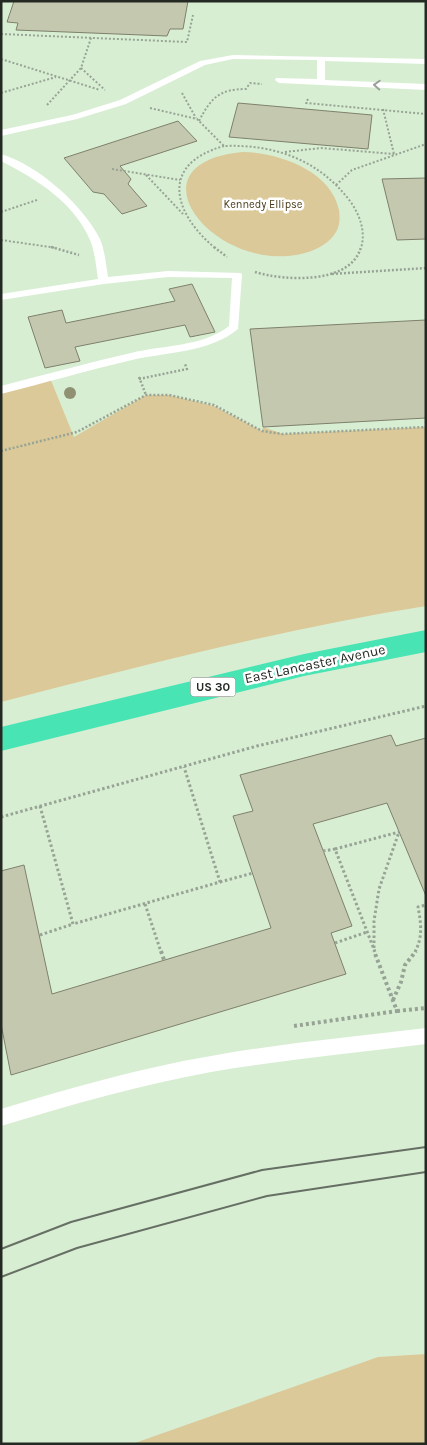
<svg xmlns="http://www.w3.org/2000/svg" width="427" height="1445" font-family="Karla,sans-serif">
<rect width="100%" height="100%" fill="#e7f8e3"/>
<rect fill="#d8eed3" x="1" y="1" width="425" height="1443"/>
<g fill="#dbc999">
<path d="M242 152C277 152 331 170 339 210 340 217 340 226 336 232 330 243 316 250 305 253 218 277 123 164 242 152Z"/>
<path d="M50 378 74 437 146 395H169L214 406 262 431 263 427 283 434 426 427V606C282 629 142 666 1 702V390Z"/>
<polygon points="426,1354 426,1444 132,1444 378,1357"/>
</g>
<g fill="#c4c8af" stroke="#7e816b">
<polygon points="14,1 188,1 183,29 170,29 167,36 16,30 18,23 7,22"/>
<polygon points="238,103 372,115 368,149 229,137"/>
<polygon points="178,121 197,141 120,166 131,179 128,184 147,206 122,214 104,194 93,192 64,158"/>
<polygon points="426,178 426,239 397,240 382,179"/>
<polygon points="192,284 215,332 190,337 185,325 75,347 80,361 45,368 28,317 62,310 66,323 175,301 169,289"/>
<polygon points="426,320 426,418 263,427 250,329"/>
<polygon points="391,735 396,746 426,738 426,896 387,803 313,824 352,926 331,933 346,974 11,1075 1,1024 1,871 24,865 52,994 271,928 233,816 253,811 240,775"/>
</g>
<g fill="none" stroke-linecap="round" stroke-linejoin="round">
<g stroke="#97a495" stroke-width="2" stroke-dasharray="2 2" stroke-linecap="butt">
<polyline points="1,34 187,42 193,15"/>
<polyline points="1,59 100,90"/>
<polyline points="81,68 105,90"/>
<polyline points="1,93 56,77"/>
<polyline points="182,93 196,118"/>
<polyline points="308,99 306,103 426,114"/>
<polyline points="47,105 81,68 91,38"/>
<path d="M150 108 197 119 224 146C275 144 319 160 350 201 360 215 366 232 361 248"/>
<polyline points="383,109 394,154"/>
<path d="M199 121C211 98 219 89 246 89L250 83 262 84"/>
<polyline points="285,152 321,148 394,154"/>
<polyline points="112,169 180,180"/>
<polyline points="146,175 183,214"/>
<polyline points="336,185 352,170 426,144"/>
<polyline points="1,212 37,200"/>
<polyline points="1,240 57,248"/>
<path d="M215 248C173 213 159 164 224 146"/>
</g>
<g stroke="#97a495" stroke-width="2.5" stroke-dasharray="2 2" stroke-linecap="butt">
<polyline points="51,247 79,255"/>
<polyline points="214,247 227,257"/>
<path d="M255 272C284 281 351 285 361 247"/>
<polyline points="332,274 426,268"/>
<polyline points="139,377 146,395"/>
<polyline points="139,379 187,369 185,364"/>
<polyline points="1,451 77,432 146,395 169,395 214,405 262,431 282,434 426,427"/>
</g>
<g stroke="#97a495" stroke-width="3" stroke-dasharray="2.5 2.5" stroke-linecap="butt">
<polyline points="40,806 73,924 220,882 184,767"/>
<polyline points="1,817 257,746 426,706"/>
<polyline points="335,849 399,832"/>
<polyline points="323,851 335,849 375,952"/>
<polyline points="220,882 253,873"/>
<polyline points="145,904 161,952"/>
<polyline points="40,935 73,924"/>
<polyline points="335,943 367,932"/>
<polyline points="374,948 374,921 379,889 399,832"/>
<path d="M415 952C423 937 421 923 418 907L426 905"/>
</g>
<g stroke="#97a495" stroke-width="4" stroke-dasharray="3 3" stroke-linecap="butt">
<polyline points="161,951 164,960"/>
<polyline points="393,1000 401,982 405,965 416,951"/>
<polyline points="397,1011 426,1008"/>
<polyline points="294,1026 397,1011 374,951"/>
</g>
<g fill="#fff" fill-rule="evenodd">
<polygon points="233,55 426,59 426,64 325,61 325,80 426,84 426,90 279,83 275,80 276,78 317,79 317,60 233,59 205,65 126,104 77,119 1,136 1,130 72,115 120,100 200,61"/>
<path d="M1 154C38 165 83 205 100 239 105 251 106 265 108 277L168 271 241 273 242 275 238 329C209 353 166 352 132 360 88 370 45 383 1 394V386C44 375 87 363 131 353 162 345 203 347 229 326L232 278 168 277 104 284 1 300V294L98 279C96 266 95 252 90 240 74 202 36 179 1 161Z"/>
<path d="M426 1028V1044C354 1053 282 1060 211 1072 140 1085 70 1105 1 1126V1109C70 1088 140 1068 211 1056 282 1043 354 1037 426 1028Z"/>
</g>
<polygon fill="#48e4b4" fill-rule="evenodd" points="426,630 426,652 304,676 1,751 1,727 304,654"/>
<g stroke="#666f64" stroke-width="2">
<polyline points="1,1249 71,1222 262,1170 426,1147"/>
<polyline points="1,1277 77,1248 267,1196 426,1172"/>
</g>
</g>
<circle fill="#909073" cx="70" cy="393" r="6"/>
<defs><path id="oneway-chevron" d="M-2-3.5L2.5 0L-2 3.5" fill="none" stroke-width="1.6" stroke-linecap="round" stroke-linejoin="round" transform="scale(1.25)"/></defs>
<use stroke="#9c9f9c" href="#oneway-chevron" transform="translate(377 85) rotate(-177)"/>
<g text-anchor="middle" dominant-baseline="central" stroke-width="5" stroke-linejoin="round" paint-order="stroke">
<g font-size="11" fill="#483b18" stroke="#fff">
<text x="263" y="204">Kennedy Ellipse</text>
</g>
<rect fill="#fff" stroke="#666a65" stroke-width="1" x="190.5" y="677.5" width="45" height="19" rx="4"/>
<g font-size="12" font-weight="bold" fill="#242a23">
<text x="213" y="687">US 30</text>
</g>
<g font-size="14" fill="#242a23" stroke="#fff">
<text transform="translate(315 664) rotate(-12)">East Lancaster Avenue</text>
</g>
</g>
<rect width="427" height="1445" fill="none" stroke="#242a23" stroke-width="5"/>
</svg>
